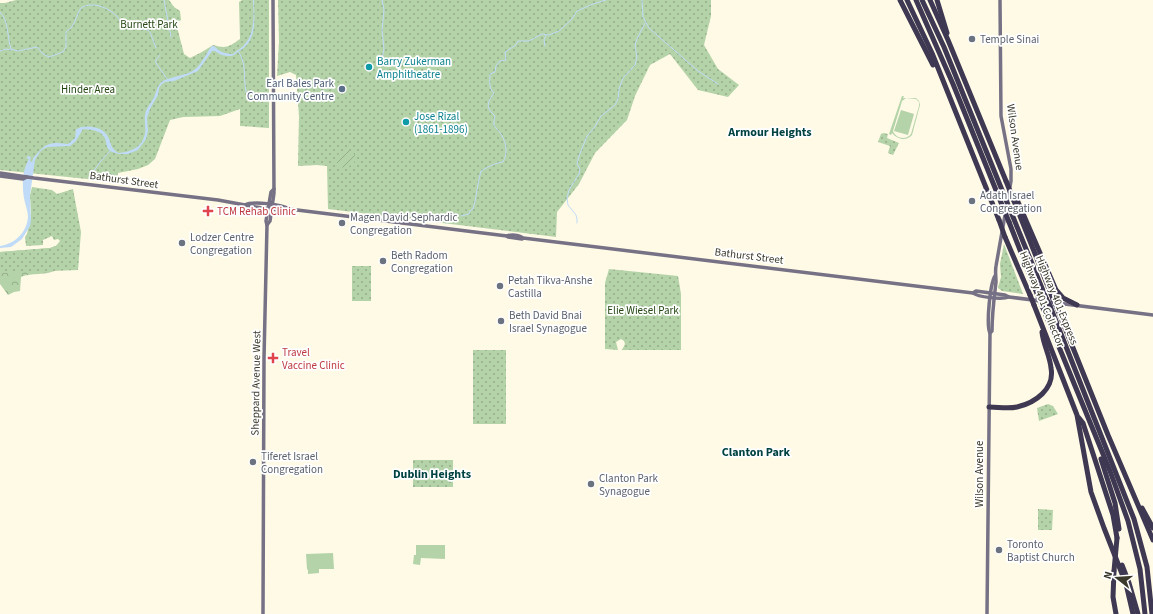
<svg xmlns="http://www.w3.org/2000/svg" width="1153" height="614" font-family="'Source Sans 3',sans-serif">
<defs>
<pattern id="forest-crowns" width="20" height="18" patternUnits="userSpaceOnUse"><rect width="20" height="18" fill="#b5d3a8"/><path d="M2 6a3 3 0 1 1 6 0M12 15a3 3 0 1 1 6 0" fill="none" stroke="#94ac89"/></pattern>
<pattern id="park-dots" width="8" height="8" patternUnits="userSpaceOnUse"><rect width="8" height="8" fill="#b5d3a8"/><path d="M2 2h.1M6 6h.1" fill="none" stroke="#94ac89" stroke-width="1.8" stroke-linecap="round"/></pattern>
<pattern id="garden-furrows" width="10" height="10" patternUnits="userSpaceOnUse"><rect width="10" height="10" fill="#b5d3a8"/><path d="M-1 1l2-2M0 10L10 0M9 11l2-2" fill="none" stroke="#94ac89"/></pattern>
</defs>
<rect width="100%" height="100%" fill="#fefae6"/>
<g fill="#b5d3a8" fill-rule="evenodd">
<path d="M902 96H904L903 98H916L919 101 920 105 912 135C906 142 897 139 892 133L891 135 889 134ZM906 98 916 99 919 102V106L911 134C906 141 895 138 893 131L902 101Z"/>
<polygon points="901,110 914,114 908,135 894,131"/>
<polygon points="416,545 445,545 445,559 421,558 420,565 413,564 414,555 416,555"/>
<polygon points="333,553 334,569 319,569 319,573 308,574 308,570 307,569 306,554"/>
</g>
<path fill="url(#forest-crowns)" d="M68 194 57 270C45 276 32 272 21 277L20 291 14 292 8 295 0 284V252L50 248 56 246 60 242Z"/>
<g fill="url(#park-dots)">
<path d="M16 0H169L174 7 180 11 181 20 176 23 184 54 190 58 202 52 213 45C226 49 229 47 240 39L239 2 242 0H269V128L240 126V109L220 116 183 117 170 120 155 159 148 165 138 169 118 173 116 182 0 170V3H5Z"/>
<polygon points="278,0 711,0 711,16 704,45 718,69 739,85 728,97 698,90 670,54 650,65 635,96 627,120 595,153 579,184 557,212 556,237 328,209 327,166 317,165 298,166 299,116 296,75 290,72 277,76 279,42"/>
<polygon points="883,133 888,134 887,138 899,143 893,155 888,153 890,146 878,142 881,134"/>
<polygon points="32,187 52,190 57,194 73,189 81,232 78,270 0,273 0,252 50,248 56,246 60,241 58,239 54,240 52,236 43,240 43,245 26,246 25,237 27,234 31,213 30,195"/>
<polygon points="1004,244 1023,294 1002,291 998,288 1001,277 1000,264"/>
<rect x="352" y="266" width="19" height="35"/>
<polygon points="609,269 678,276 681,294 681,350 622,350 625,344 624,341 621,339 616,342 618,350 605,349 605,283"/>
<rect x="473" y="350" width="33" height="74"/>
<polygon points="1048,404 1053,406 1058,414 1039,421 1037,408"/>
<rect x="413" y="460" width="40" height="27"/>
<polygon points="1038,509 1053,510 1052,530 1038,530"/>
</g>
<path fill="url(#garden-furrows)" d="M346 151H352L355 156 354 164 344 168 338 166C334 157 338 152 346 151Z"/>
<path fill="#c0dbf8" d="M253 0H254C254 17 258 39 241 50 236 52 235 56 230 56 224 56 220 55 215 51H212L198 71 174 81 165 82 162 84 159 88 158 95 150 109 147 118 148 131 146 139 138 150 128 154H118L110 151 107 147 105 138 101 133 93 130 83 129 76 141 70 146 48 147 43 149 40 152 35 160 30 195 31 221 30 226 22 239 11 247 0 248V246C15 244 27 232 28 217 28 211 25 204 24 198 22 186 22 170 29 159L26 158 28 156 31 157 30 161 32 162 34 156V157C42 149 44 143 58 143 62 143 64 144 68 144L75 138 76 129C78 129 80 127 82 127 91 125 104 128 108 137 112 145 110 147 118 153 131 152 143 147 145 133 146 127 144 121 145 115 146 108 150 105 153 99 156 94 156 89 159 85 165 76 185 77 194 70 203 64 206 52 212 46H214C220 52 225 54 233 54 237 50 241 49 245 44 255 33 254 14 253 0Z"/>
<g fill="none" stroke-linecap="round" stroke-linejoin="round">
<g stroke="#c0dbf8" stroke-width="1">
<polyline points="164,0 171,37"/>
<polyline points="642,0 643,17 649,28 698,71 718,84"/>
<path d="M0 12C9 21 7 37 11 49L18 51 37 47 43 54 49 57 63 52 66 47V32C68 30 70 29 71 28 76 22 77 13 81 8 93 0 114 9 121 22L125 23 130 28C153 31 147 25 156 48"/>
<polyline points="545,46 544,40 546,35"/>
<polyline points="0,51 6,49 11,50"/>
<path d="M238 51C249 67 241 80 248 98"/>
<polyline points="160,55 156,60 156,63 167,79"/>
<polyline points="381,64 384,49 382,30 384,10 382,0"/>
<polyline points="91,175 100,162 110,151"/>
<path d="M461 216 469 214 470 211 473 209C477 196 477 184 481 171 488 167 495 163 503 162 510 149 504 135 494 126V120L495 116C494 115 492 113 491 112 485 105 490 99 494 93 488 87 490 82 490 74L495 72 496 66 500 61 506 60 505 52 516 45 518 41H529L542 34 549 35 559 31 571 20 577 11 593 4 606 0"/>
<polyline points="446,223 451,220"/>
<polyline points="577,223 577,219 576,215 568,205 567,198 569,190 579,174 580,169 577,164 579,156 587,136 594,128 601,116 615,105 618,99 619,89 623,78 635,65 637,57 635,45 637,39 645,23"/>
</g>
<g stroke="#767185" stroke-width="3.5">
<polyline points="0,173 27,177"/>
<path d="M0 176 23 179 27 177 34 178 218 200 245 205 249 206 286 211 289 209 507 236C511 234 520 235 523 238L973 293 976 291 1005 295 1009 297 1153 315"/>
<path d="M245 205C252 201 282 204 289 209"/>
<polyline points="267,225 270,221 274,193 273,0"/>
<polyline points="507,236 508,237 522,239 523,238"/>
<path d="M973 293C978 297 1002 300 1009 297"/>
<path d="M990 333 992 331C992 314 994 299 996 282 996 277 995 271 996 266L1011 181V169L1001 116 1000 0"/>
<polyline points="263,614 264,358 267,225 266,221 271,192 274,189"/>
<path d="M987 614 990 333C986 325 990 284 995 276"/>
</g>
<g stroke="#3f3853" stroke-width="5">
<polyline points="900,0 933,65"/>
<polyline points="907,0 932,53 999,220"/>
<polyline points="916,0 953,84 1002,205"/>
<polyline points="922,0 944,47 1004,195"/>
<polyline points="930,0 948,40 1006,181"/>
<polyline points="937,0 947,33"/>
<polyline points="1015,195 1056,290 1063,298 1077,305"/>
<polyline points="1014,201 1053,299"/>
<polyline points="1011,212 1046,298"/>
<polyline points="1009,222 1038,296"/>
<polyline points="1005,237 1030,295"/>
<polyline points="1034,305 1077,415 1091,492 1104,528 1126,584 1133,614"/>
<polyline points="1050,306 1134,519 1147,567 1152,614"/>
<polyline points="1043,308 1110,471 1128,521 1140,569 1145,614"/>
<polyline points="1057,308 1108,435 1153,540"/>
<path d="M989 407C998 407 1008 409 1017 407 1035 403 1055 389 1051 368 1050 356 1043 344 1042 332"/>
<polyline points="1079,418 1083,423 1113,515 1117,538"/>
<polyline points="1101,459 1115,503 1119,529"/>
<polyline points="1142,508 1153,528"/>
<polyline points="1122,565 1129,583 1138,614"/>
<polyline points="1114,571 1113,597 1116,614"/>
</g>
<g stroke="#3f3853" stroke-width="5">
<polyline points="1006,181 1014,201"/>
<polyline points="1004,195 1011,212"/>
<polyline points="1002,205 1009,222"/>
<polyline points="999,220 1005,237"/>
<polyline points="1030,295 1034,305"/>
<polyline points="1038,296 1043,308"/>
<polyline points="1046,298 1050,306"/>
<polyline points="1053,299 1057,308"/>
<polyline points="1114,571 1117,538"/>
</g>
</g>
<g fill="#6b7280" stroke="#fff" stroke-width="1.5">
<circle cx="972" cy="39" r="4"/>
<circle cx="972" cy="201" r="4"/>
<circle cx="342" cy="223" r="4"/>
<circle cx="182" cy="243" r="4"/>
<circle cx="383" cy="261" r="4"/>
<circle cx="500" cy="286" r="4"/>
<circle cx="501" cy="321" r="4"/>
<circle cx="253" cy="462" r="4"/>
<circle cx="591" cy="484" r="4"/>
<circle cx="999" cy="550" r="4"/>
</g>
<g fill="#0f9aa8" stroke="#fff" stroke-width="1.5">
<circle cx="369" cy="67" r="4"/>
<circle cx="406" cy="122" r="4"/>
</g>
<circle fill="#5c6f8a" stroke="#fff" stroke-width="1.5" cx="342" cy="89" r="4"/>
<g fill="#e0444e" stroke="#fff" stroke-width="1.5">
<path d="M206 205h4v4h4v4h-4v4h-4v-4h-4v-4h4z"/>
<path d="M271 352h4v4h4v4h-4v4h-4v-4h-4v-4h4z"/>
</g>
<g text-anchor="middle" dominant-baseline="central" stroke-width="3.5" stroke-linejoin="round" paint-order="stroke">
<g font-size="11" fill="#244712" stroke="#fff">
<text x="149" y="24">Burnett Park</text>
<text x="88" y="89">Hinder Area</text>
<text x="643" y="310">Elie Wiesel Park</text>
</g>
<g font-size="11" fill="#5b616d" stroke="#fff" text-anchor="start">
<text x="980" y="39">Temple Sinai</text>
<text x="980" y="195">Adath Israel<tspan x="980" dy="13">Congregation</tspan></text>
<text x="350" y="217">Magen David Sephardic<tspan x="350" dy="13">Congregation</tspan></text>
<text x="190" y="237">Lodzer Centre<tspan x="190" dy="13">Congregation</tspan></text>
<text x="391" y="255">Beth Radom<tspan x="391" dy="13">Congregation</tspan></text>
<text x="508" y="280">Petah Tikva-Anshe<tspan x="508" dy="13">Castilla</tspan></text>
<text x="509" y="315">Beth David Bnai<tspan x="509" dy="13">Israel Synagogue</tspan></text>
<text x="261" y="456">Tiferet Israel<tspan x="261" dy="13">Congregation</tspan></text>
<text x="599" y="478">Clanton Park<tspan x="599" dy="13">Synagogue</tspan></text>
<text x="1007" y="544">Toronto<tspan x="1007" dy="13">Baptist Church</tspan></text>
</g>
<g font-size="11" fill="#0d838f" stroke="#fff" text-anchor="start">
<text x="377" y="61">Barry Zukerman<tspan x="377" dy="13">Amphitheatre</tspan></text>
<text x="414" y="116">Jose Rizal<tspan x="414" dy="13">(1861-1896)</tspan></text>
</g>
<g font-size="11" fill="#4e5e75" stroke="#fff" text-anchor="end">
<text x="334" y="83">Earl Bales Park<tspan x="334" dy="13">Community Centre</tspan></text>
</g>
<g font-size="11" fill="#3b392b" stroke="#fff">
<text transform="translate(1015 137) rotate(82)">Wilson Avenue</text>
<text transform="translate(124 180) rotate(8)">Bathurst Street</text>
<text transform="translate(749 256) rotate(7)">Bathurst Street</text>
<text transform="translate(1042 299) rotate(68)">Highway 401 Collector</text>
<text transform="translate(1057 300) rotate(68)">Highway 401 Express</text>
<text transform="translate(256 383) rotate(-89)">Sheppard Avenue West</text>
<text transform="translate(979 474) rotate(-90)">Wilson Avenue</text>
</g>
<g font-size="11" fill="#be3a42" stroke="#fff" text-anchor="start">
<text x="217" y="211">TCM Rehab Clinic</text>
<text x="282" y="352">Travel<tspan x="282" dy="13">Vaccine Clinic</tspan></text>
</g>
<g font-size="12" font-weight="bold" fill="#004242" stroke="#fff">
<text x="770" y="132">Armour Heights</text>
<text x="756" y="452">Clanton Park</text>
<text x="432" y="474">Dublin Heights</text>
</g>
</g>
<g transform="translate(1117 578) rotate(287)" stroke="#ffffff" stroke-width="3" paint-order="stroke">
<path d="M0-3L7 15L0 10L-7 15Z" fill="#3b392b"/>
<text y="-6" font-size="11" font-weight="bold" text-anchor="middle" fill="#3b392b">N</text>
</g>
</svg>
